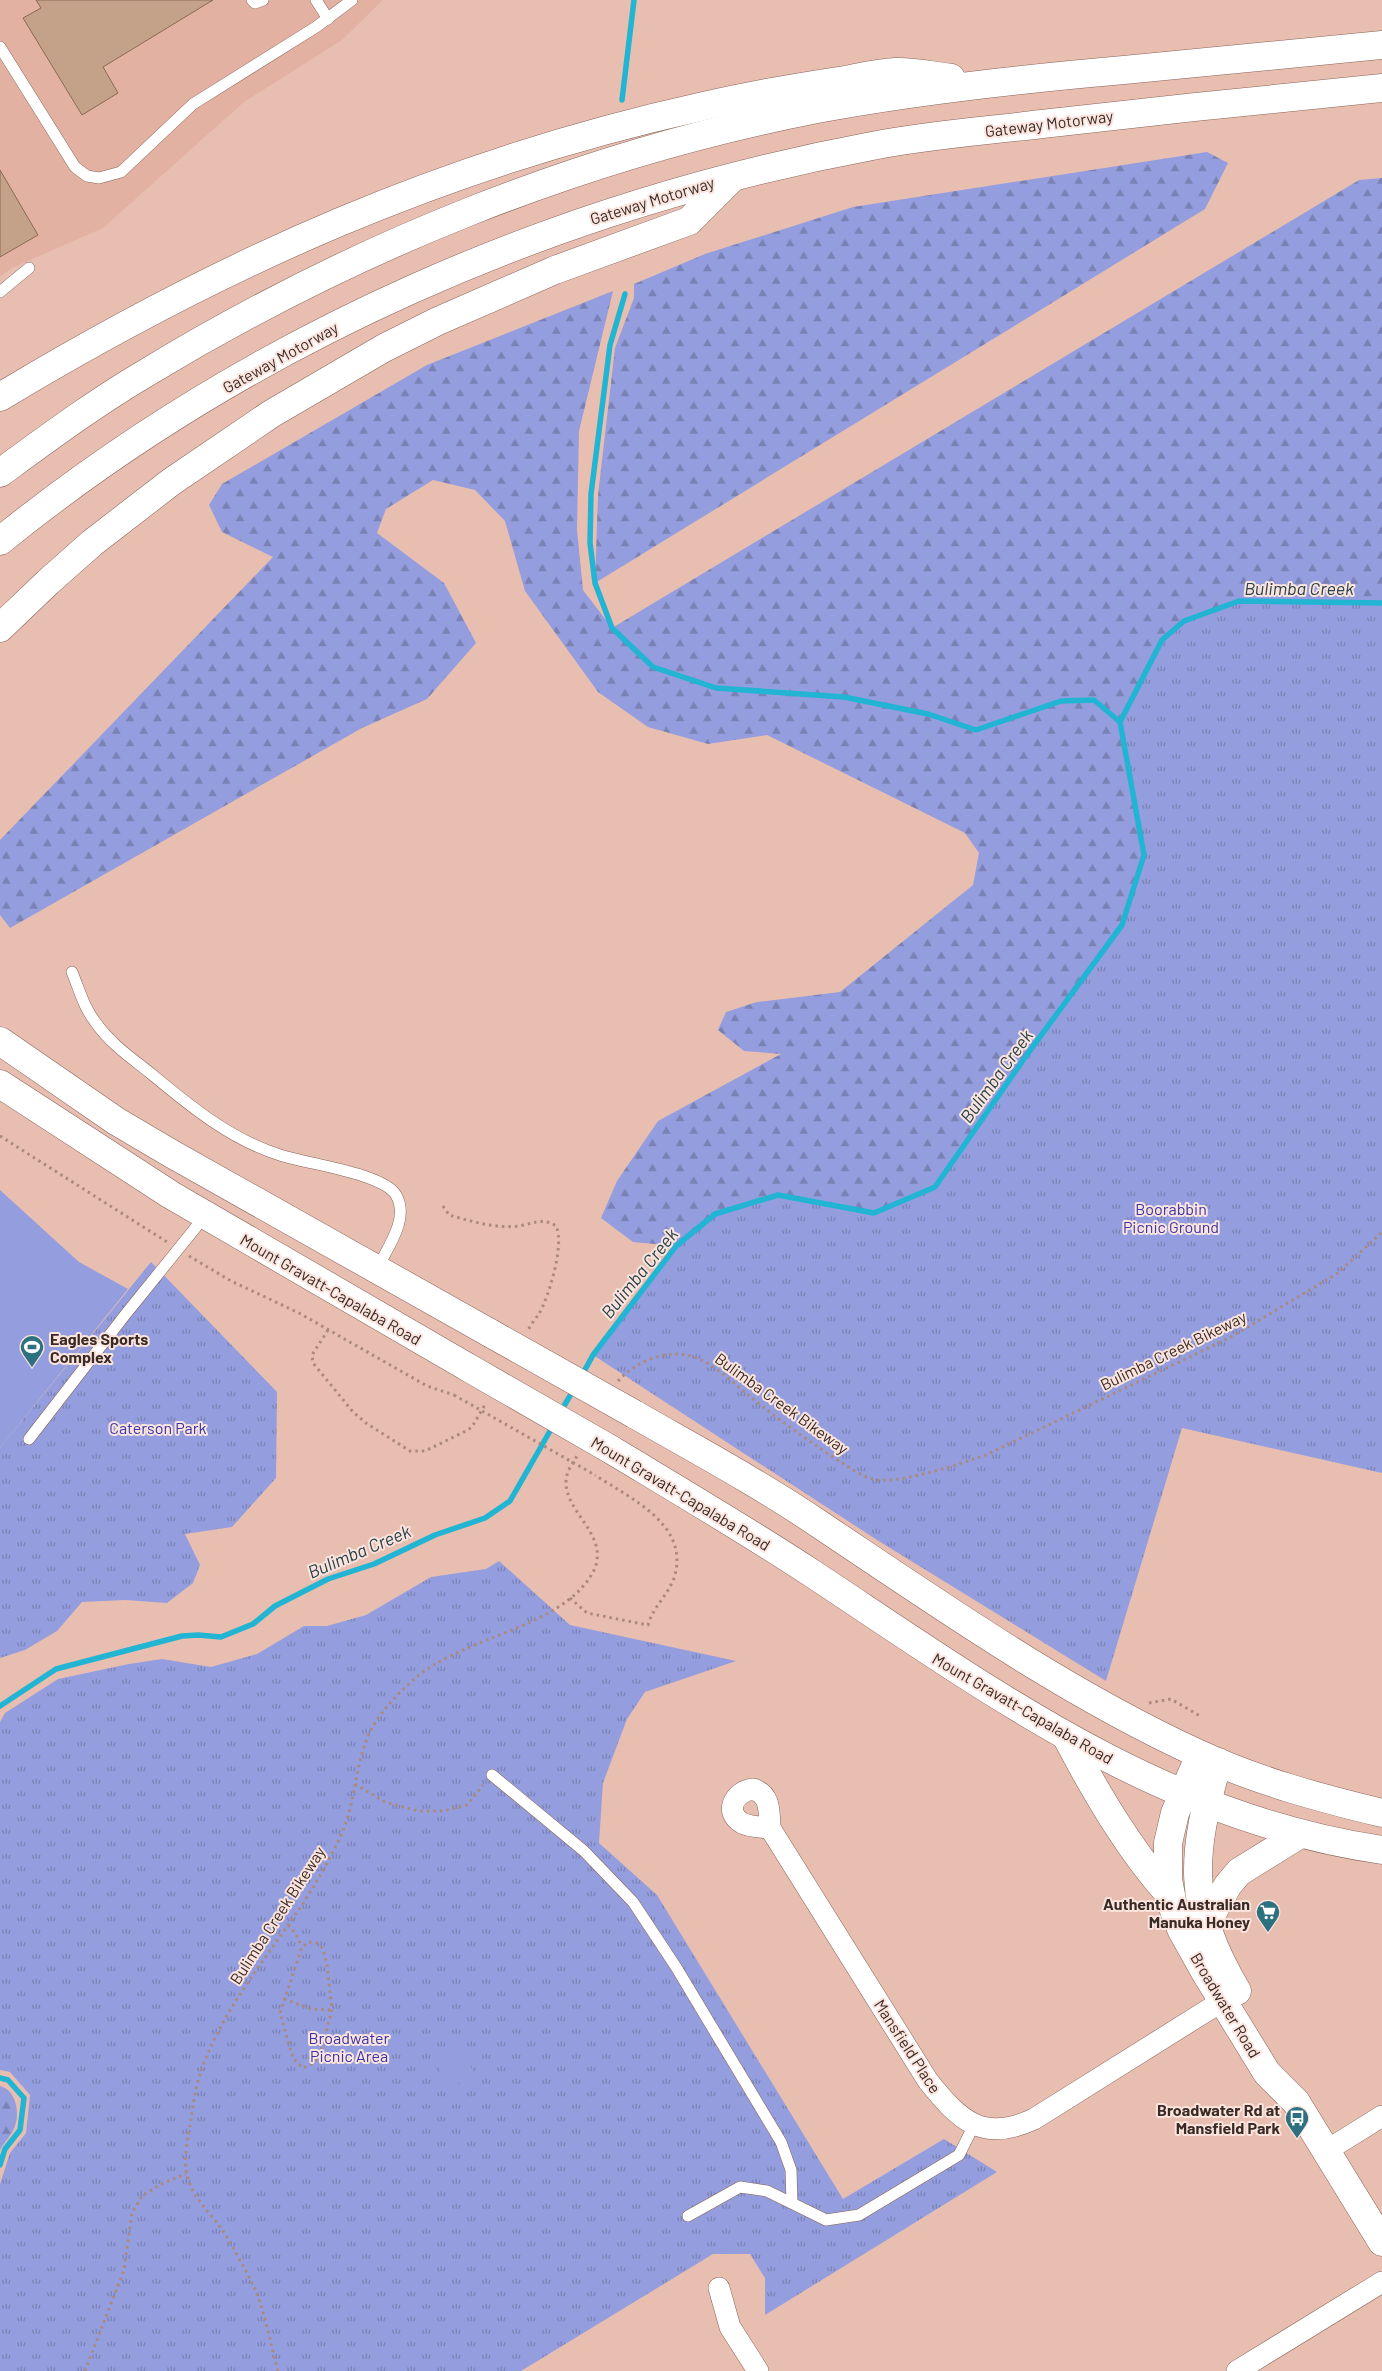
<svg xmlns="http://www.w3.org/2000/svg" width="1382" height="2371" font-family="Barlow,sans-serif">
<defs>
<pattern id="forest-firs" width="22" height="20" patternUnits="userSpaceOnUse" patternTransform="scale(1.25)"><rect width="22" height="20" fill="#949ede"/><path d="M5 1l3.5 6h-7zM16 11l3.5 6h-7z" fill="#7a81b4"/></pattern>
<pattern id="park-tufts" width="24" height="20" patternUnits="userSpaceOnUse" patternTransform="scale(1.25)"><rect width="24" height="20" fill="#949ede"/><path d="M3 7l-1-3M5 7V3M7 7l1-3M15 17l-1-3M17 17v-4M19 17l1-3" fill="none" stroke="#7a81b4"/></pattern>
</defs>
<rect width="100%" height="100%" fill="#e8beb1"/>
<polygon fill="#e3b1a2" points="0,0 383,0 342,40 244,102 103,228 12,268 0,277"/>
<g fill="url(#forest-firs)">
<polygon points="1207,152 1228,163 1205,209 595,583 598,495 615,348 634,298 634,284 705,254 853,207"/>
<polygon points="1382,178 1382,603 1239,601 1120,722 1144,855 1122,925 1026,1056 935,1187 874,1213 778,1195 715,1214 676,1246 633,1242 601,1218 617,1181 658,1121 781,1054 744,1051 718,1030 726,1012 757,1002 840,992 973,885 979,853 965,833 767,735 708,744 648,727 598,692 525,591 505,521 475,490 433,480 386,509 377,533 444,583 476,643 427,699 362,728 10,928 0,915 0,840 273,557 222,532 209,505 222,484 427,365 613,291 579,431 577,530 583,590 612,628 1359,180"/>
<path d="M0 2086C16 2090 20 2112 15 2126 12 2135 4 2142 0 2150Z"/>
</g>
<g fill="url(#park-tufts)">
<polygon points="1239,601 1382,603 1382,1473 1182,1428 1106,1681 877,1540 593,1355 676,1246 715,1214 778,1195 874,1213 935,1187 1026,1056 1122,925 1144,855 1120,722 1162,640 1184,621"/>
<polygon points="151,1262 277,1392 276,1478 232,1527 185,1534 200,1565 193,1583 167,1603 125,1600 82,1602 57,1631 25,1650 0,1658 0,1448"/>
<polygon points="499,1561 570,1625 736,1661 645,1692 627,1719 603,1783 599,1843 657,1895 843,2199 944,2139 997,2172 765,2315 765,2278 750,2254 713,2254 521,2371 0,2371 0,2184 10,2153 26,2133 30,2095 10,2072 0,2070 0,1722 5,1713 58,1679 129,1664 162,1659 211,1667 257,1654 304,1626 327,1626 366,1615 431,1577 486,1569"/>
</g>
<g fill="#949ede">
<polygon points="0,1190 79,1262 128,1289 0,1448"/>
<polygon points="460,2049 475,2074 450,2088 435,2063"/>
</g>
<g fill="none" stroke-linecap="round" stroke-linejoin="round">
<g stroke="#22b4d3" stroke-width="5.5">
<polyline points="622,100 634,0"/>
<polyline points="625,294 610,345 591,494 590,543 595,583 612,628 653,667 716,688 844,697 928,714 976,730 1061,701 1094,700 1120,722"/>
<polyline points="581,1377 593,1355 676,1246 715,1214 778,1195 874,1213 935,1187 1026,1056 1122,925 1144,855 1120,722 1162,640 1184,621 1239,601 1382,603"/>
<polyline points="561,1411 574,1389"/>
<polyline points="0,1706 56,1669 182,1636 198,1635 221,1637 253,1624 275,1606 328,1579 374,1564 435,1535 485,1518 510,1501 554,1424"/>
<polyline points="0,2078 8,2080 24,2098 20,2130 5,2149 0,2165"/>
</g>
</g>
<g fill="#c4a28a" stroke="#896953">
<polygon points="36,0 213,0 103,67 118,93 82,115 23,18 41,8"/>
<polygon points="0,170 38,235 0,257"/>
</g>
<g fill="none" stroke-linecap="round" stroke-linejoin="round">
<g stroke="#896358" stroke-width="12">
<g id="lane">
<polyline points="252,0 255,3 263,0"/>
<polyline points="316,0 328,19"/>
<polyline points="0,47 75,167 87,176 99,178 121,172 193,104 316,27 352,0"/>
<polyline points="0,292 29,268"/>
<path d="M72 972C79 989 84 1008 96 1023 110 1043 130 1057 149 1072 189 1105 229 1139 280 1155 306 1164 383 1173 396 1195 410 1219 387 1248 377 1269"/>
<polyline points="29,1439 125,1315 205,1216"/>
<polyline points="492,1775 584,1851 633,1902 676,1967 781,2142 791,2170 792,2203"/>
<polyline points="688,2216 740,2187 767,2191 826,2220 859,2215 959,2155 974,2125"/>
</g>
</g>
<g stroke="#896358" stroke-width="22">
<g id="street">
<path d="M753 1789C771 1795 769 1811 770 1828 761 1827 750 1827 742 1823 723 1812 735 1791 753 1789Z"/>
<path d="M770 1828 928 2081C960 2121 983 2143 1034 2119L1235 1993"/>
<polyline points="1326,2151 1382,2116"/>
<polyline points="719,2288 730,2327 758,2371"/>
<polyline points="1237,2371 1382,2282"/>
</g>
</g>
<g stroke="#896358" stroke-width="29">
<g id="secondary">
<polyline points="1200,1755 1175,1813 1168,1843 1168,1879 1174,1911 1182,1931 1205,1972 1267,2073 1296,2102 1382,2242"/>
<path d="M1218 1762C1191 1855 1186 1905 1237 1991"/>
</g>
</g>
<g stroke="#896358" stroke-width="29">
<g id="highway">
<path d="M0 397C226 261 446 163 704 106 751 95 798 87 845 80 861 77 878 73 895 72 913 71 933 76 951 78"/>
<path d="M0 473C48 438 95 403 146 373 352 248 580 155 817 109 919 90 1021 79 1124 70 1210 61 1296 53 1382 45"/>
<path d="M0 541C251 338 556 205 872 146 928 135 985 131 1042 124 1155 111 1269 99 1382 88"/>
<polyline points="0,628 48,582 92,543 171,482 271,414 384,348 438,321 555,270 689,221 732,178"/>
<polyline points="0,1041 116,1121 172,1154 490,1333"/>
<polyline points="0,1084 171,1195 469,1368"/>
<path d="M634 1414C697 1450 762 1485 822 1526 943 1607 1066 1693 1199 1754 1257 1781 1320 1798 1382 1813"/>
<path d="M610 1449C678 1490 746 1530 813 1574 993 1693 1162 1818 1382 1850"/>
<path d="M1066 1736C1095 1791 1129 1850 1170 1895"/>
<polyline points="1206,1924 1228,1885 1239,1872 1300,1834"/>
</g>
</g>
<g stroke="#aa8a7f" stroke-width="3" stroke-dasharray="2.5 4" stroke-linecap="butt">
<polyline points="0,1136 167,1242"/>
<path d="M443 1206 449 1215C470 1221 496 1229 519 1226 532 1224 543 1217 556 1226 565 1244 549 1296 539 1314 535 1319 531 1325 528 1330"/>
<polyline points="189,1256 231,1281 299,1313 427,1386 454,1395"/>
<polyline points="328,1330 312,1355 313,1363 353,1412 366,1423 410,1451 425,1451 466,1431 472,1427 486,1403"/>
<path d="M618 1381C636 1361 668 1348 694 1357 714 1364 731 1381 747 1394 776 1418 807 1440 839 1461 849 1467 861 1476 872 1479 895 1486 962 1463 986 1455L1231 1337 1338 1273 1382 1232"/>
<path d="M570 1598 587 1613 648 1625C653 1607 668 1595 674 1578 691 1525 631 1499 595 1475"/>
<polyline points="1149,1703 1171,1699 1200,1716"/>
<polyline points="355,1784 385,1802 418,1811 443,1811 467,1805 483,1785"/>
<polyline points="288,1925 296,1934 302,1947"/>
<polygon points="309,1942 317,1943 323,1949 327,1965 332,2010 321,2050 314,2063 303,2068 293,2058 280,2013 302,1947"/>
<polyline points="284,1999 311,2009 332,2010"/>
<polyline points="85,2371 124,2270 132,2213 142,2196 161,2184 186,2174"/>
<path d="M278 2371C271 2347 264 2306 253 2285 244 2267 234 2248 223 2231 211 2213 192 2198 187 2175 183 2159 188 2136 191 2120 193 2103 196 2086 201 2071 229 1991 294 1930 331 1855 339 1841 346 1825 350 1809 357 1781 359 1748 375 1723 385 1707 398 1694 412 1681 461 1636 559 1630 592 1574 613 1537 566 1515 566 1482 566 1472 572 1464 577 1456"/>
</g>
<use href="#lane" stroke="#fff" stroke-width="11"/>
<use href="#street" stroke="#fff" stroke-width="21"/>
<use href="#secondary" stroke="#fff" stroke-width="28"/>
<use href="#highway" stroke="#fff" stroke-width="28"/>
<g stroke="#896358" stroke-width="29" stroke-linecap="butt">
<g id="highway-bridge">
<polyline points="490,1333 634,1414"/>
<polyline points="469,1368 610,1449"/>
</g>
</g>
<polyline stroke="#aa8a7f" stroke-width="3" stroke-dasharray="2.5 4" stroke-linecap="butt" points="454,1395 595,1475"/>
<use href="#highway-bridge" stroke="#fff" stroke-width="28"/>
</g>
<defs>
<g id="stadium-pin" transform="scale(1.25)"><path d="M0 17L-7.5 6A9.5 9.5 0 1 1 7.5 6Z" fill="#2d7181" stroke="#fae4dd"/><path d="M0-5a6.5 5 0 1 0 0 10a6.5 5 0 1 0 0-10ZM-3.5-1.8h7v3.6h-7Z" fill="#fff"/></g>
<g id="supermarket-pin" transform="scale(1.25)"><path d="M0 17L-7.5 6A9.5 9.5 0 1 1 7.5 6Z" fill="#2d7181" stroke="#fae4dd"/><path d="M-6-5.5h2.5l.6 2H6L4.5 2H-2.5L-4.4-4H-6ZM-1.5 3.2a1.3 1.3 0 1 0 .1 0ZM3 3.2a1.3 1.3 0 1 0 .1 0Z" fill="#fff"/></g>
<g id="bus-pin" transform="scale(1.25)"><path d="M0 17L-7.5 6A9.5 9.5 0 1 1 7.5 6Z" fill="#2d7181" stroke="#fae4dd"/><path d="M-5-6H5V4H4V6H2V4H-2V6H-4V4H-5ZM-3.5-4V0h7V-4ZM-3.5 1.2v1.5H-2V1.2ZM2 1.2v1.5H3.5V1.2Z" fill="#fff"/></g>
</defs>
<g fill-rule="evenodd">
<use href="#stadium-pin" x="32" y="1347"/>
<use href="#supermarket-pin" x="1268" y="1912"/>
<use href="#bus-pin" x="1297" y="2118"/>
</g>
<g text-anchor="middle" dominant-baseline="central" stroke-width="4" stroke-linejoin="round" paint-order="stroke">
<g font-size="16" fill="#3a2a25" stroke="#fae4dd">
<text transform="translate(1049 123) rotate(-7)">Gateway Motorway</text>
<text transform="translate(652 200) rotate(-17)">Gateway Motorway</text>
<text transform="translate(280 357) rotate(-29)">Gateway Motorway</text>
<text transform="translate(331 1289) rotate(30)">Mount Gravatt-Capalaba Road</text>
<text transform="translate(1173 1350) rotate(-26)">Bulimba Creek Bikeway</text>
<text transform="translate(782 1403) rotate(36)">Bulimba Creek Bikeway</text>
<text transform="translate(681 1493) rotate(31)">Mount Gravatt-Capalaba Road</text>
<text transform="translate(1023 1708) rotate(30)">Mount Gravatt-Capalaba Road</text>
<text transform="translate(277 1915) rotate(-57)">Bulimba Creek Bikeway</text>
<text transform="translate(1226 2005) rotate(59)">Broadwater Road</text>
<text transform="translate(908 2046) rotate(57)">Mansfield Place</text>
</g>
<g font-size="16" fill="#3934aa" stroke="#fae4dd">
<text x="1171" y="1208">Boorabbin<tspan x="1171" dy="18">Picnic Ground</tspan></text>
<text x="158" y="1427">Caterson Park</text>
<text x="349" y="2037">Broadwater<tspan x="349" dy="18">Picnic Area</tspan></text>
</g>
<g font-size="16" font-weight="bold" fill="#3a2a25" stroke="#fae4dd" text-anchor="end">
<text x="50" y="1338" text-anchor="start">Eagles Sports<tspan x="50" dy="18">Complex</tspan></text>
<text x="1250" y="1903">Authentic Australian<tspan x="1250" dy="18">Manuka Honey</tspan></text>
<text x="1280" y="2109">Broadwater Rd at<tspan x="1280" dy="18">Mansfield Park</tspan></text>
</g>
<g font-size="18" font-style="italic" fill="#26424a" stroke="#fae4dd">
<text x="1299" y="588">Bulimba Creek</text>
<text transform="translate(996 1076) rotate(-54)">Bulimba Creek</text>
<text transform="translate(639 1273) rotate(-51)">Bulimba Creek</text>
<text transform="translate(359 1551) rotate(-23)">Bulimba Creek</text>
</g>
</g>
</svg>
